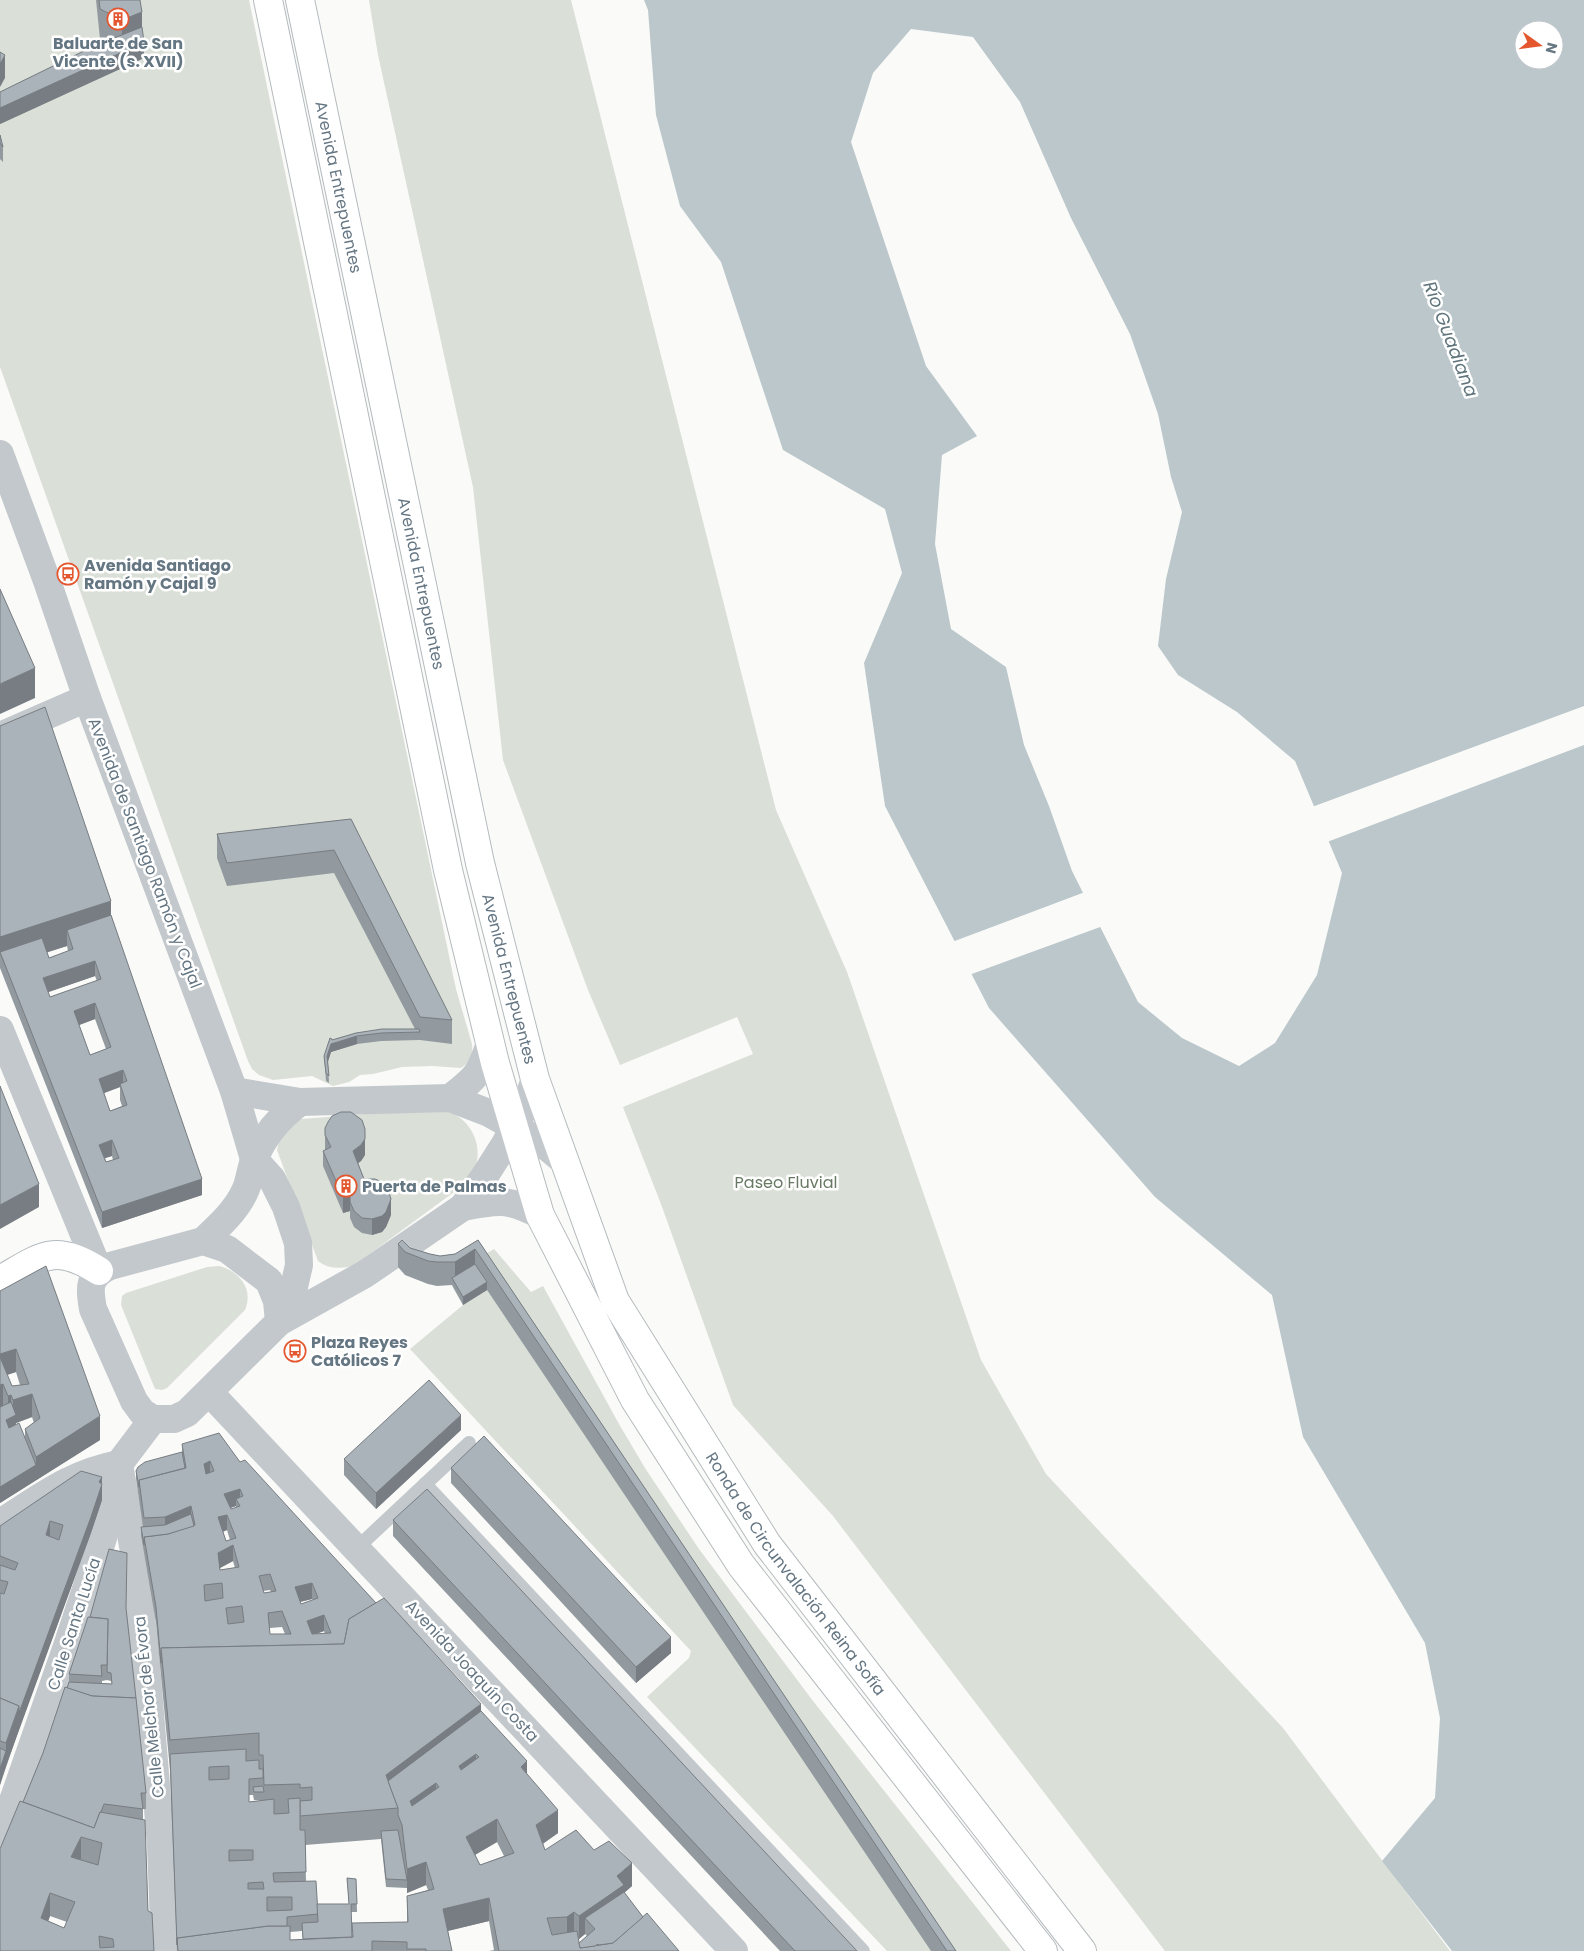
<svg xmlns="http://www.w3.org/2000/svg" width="1584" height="1951" font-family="Poppins,sans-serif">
<rect width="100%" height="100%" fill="#fafaf8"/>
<g fill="#dadfd7">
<path d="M0 0H249L456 989 472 1044C473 1055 470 1062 461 1068L432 1066 402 1067 373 1074 360 1075 349 1082 333 1086 312 1076 273 1080 259 1075 252 1069 248 1061 0 367Z"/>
<polygon points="369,0 571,0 776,810 847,972 981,1360 1046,1474 1283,1728 1450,1951 1165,1951 833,1516 733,1405 661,1204 623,1107 753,1054 737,1017 620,1065 588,990 503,760 473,487 378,55"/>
<path d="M431 1109C439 1110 447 1110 454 1114 473 1124 483 1148 475 1168 473 1174 468 1179 465 1184L356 1264C344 1270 328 1269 318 1261L277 1150 279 1140 297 1120 301 1119Z"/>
<polygon points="494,1249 531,1292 543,1286 619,1424 645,1468 699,1549 813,1701 1011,1951 940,1951 478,1264 447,1277"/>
<path d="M219 1266C239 1271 254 1289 245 1310L167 1388 162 1390 155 1389 121 1305 122 1296 126 1293 207 1267Z"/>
<polygon points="475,1272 932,1951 887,1951 647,1697 689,1658 691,1651 410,1349 463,1305 452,1286"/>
</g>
<path fill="#bbc7cb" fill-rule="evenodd" d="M644 0H1584V1951H1452L1382 1861 1435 1798 1440 1718 1425 1643 1303 1437 1272 1295 1155 1197 989 1008 885 806 864 663 902 573 885 509 783 450 721 262 680 206 656 115 648 10ZM911 29 973 37 1020 102 1071 218 1130 334 1158 414 1171 477 1182 512 1166 579 1158 646 1178 675 1237 712 1295 761 1342 873 1317 975 1275 1043 1239 1066 1182 1038 1138 1002 1072 871 1049 806 1024 745 1006 667 951 629 935 544 942 455 977 436 926 366 851 142 873 73ZM1524 30H1554V60H1524Z"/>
<g fill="#fafaf8">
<polygon points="1584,706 1584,745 1327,842 1312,807"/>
<polygon points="1085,892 1103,926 969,975 952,942"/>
</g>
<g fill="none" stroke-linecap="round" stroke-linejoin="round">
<g stroke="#b3babf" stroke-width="30">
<path id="secondary" d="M0 1280C41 1257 54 1242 99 1271"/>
</g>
<g stroke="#b5babe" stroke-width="30">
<g id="primary">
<polyline points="268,0 448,870 495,1063 540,1215 635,1400 741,1565 1043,1951"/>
<path id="s1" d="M300 0 480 863 535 1079 615 1301 767 1544 1082 1951"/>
</g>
</g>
<g stroke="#c3c8cc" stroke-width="14">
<polyline points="425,1484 863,1951"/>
<polyline points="357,1548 469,1443"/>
</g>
<g stroke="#c3c8cc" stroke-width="28">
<polyline points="0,454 47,581 87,698 234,1091 254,1159 272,1179 286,1207 298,1243 299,1265 294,1287 279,1322"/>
<polyline points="0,736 87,698"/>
<polyline points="0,1030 99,1271"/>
<polyline points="234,1091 300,1102 450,1098 489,1113 541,1142 565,1162"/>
<path d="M450 1098C476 1078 480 1074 490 1043"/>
<path d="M463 1207C498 1200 507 1198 540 1215"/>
<path d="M203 1241C218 1227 236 1211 245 1191 250 1181 250 1169 255 1158 264 1135 280 1117 300 1102"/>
<path d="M279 1322 277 1301 269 1281 227 1249 203 1241 110 1266C88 1276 89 1288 93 1309L134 1401 142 1412 153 1419H174L187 1413 279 1322 365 1274 463 1207 484 1177 505 1144 526 1105 535 1079"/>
<polyline points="209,1392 734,1951"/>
<polyline points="119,1464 134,1552 145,1653 161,1845 165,1951"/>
<path d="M0 1523C40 1498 71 1473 119 1464"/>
<polyline points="0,1833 14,1798 67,1646 103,1538 112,1504 119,1464 153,1419"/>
</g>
<use href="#secondary" stroke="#fff" stroke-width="28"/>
<use href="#primary" stroke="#fff" stroke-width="28"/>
</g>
<g fill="#929a9f" fill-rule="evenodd">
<polygon points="96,0 140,0 144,58 0,124 0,92 105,41 100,39"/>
<polygon points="0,135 3,147 3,162 0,159"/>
<path d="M0 726 111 915 202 1195 102 1228 0 968ZM67 946 68 951 49 958 47 952ZM95 976 97 981 50 997 48 992ZM95 1019 106 1049 90 1055 79 1025ZM120 1087V1100L122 1106 110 1111 104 1093ZM112 1156 113 1160 106 1162 105 1158Z"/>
<polygon points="351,819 452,1020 452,1044 420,1040 381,1041 357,1044 331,1052 328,1062 329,1083 326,1081 324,1056 332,1040 356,1033 415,1029 334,873 227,886 217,858 217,834"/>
<polygon points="325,1128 365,1145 365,1155 361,1161 358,1163 364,1179 391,1215 386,1227 382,1232 372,1235 362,1233 354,1227 350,1218 350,1211 343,1213 323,1166 323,1151 325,1150"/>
<polygon points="478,1240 956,1951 931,1951 487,1290 463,1305 452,1285 437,1286 428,1284 405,1275 398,1267 398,1244 430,1254 440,1256 455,1254"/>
<path d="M0 1291 100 1440 0 1503ZM16 1372 20 1385 12 1386 7 1375ZM32 1417 34 1423 25 1429V1437L16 1425V1423Z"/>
<polygon points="461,1430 376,1509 344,1475 344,1459"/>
<path d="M182 1444 240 1462 376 1603 481 1711 527 1774 558 1833 543 1844 545 1850H594L632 1886 624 1893 643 1917 679 1951H489L494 1950 489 1921 448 1931 452 1951H177L170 1770 156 1623 141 1535V1527H143L136 1479V1471L182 1452ZM236 1506V1508L231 1509 230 1508ZM227 1530 230 1540 226 1541 223 1532ZM233 1561 235 1568 220 1570V1568ZM270 1590 271 1592 264 1593 263 1591ZM312 1599 313 1600 301 1604 300 1602ZM282 1627 285 1634H270V1628ZM324 1631 325 1634H316ZM249 1795H253L254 1800H263L249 1802ZM381 1839 386 1887 407 1888V1893L426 1885 428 1890 407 1896V1922L352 1935 351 1912H357L356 1879 347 1878 349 1904H317L306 1881 305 1845ZM497 1842 504 1856 480 1865 475 1855ZM302 1931 303 1939 290 1940V1932ZM585 1934 587 1936 579 1943 578 1938 579 1939Z"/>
<polygon points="451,1468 671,1653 636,1683 451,1483"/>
<polygon points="102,1477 102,1500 91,1533 19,1729 0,1785 0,1526"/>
<polygon points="393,1520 857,1951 780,1951 393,1536"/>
<path d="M126 1609 146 1793V1809H143V1819L148 1911 154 1951H0L23 1802 43 1753 67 1688 69 1682V1674L90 1617ZM107 1680 111 1681 112 1684 102 1683V1681ZM50 1916 67 1922 64 1928 48 1921Z"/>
</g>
<g fill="#777d82">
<polygon points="142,12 142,43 122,50 122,20"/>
<polygon points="144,42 144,58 0,124 0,108"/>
<polygon points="5,55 5,78 0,87 0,64"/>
<polygon points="35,668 35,698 0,714 0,684"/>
<polygon points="111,901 111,931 67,930 67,946 5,966 0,953 0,937"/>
<polygon points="95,961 95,976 43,994 43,978"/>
<polygon points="95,1003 95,1019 74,1027 74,1011"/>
<polygon points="357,1036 357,1044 331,1052 327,1064 327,1056 331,1044"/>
<polygon points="123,1070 123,1086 120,1084 120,1087 99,1095 99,1079"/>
<polygon points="365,1129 365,1155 361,1161 353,1167 353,1151"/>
<polygon points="112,1140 112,1156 99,1160 99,1145"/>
<polygon points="202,1179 202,1195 102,1228 102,1212"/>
<polygon points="39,1184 39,1207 0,1229 0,1205"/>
<polygon points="350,1195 350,1211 343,1213 343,1197"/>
<polygon points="391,1199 391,1215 386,1227 382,1232 372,1235 372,1219"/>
<polygon points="475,1249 475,1272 455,1283 455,1262"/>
<polygon points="487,1282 487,1290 463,1305 463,1297"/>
<polygon points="16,1349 16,1372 0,1377 0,1354"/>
<polygon points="3,1384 3,1407 0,1408 0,1385"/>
<polygon points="32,1394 32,1417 16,1423 16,1430 6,1435 6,1420 8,1418 8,1396 11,1395 11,1417 13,1416 13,1400"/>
<polygon points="461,1415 461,1430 376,1509 376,1493"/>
<polygon points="100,1416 100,1440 0,1503 0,1487 36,1465 36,1457"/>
<polygon points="210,1461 210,1477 204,1480 204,1464"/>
<polygon points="102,1477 102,1500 91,1533 6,1766 6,1743 99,1482"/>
<polygon points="240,1489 240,1505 236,1499 236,1506 224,1510 224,1494"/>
<polygon points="191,1506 191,1522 165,1533 165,1517"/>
<polygon points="227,1515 227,1530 218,1533 218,1517"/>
<polygon points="50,1521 50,1537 46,1535"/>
<polygon points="233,1545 233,1561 218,1569 218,1553"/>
<polygon points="312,1583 312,1599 295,1603 295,1587"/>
<polygon points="324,1615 324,1631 307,1637 307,1621"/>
<polygon points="671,1637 671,1653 636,1683 636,1667"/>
<polygon points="481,1704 481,1734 392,1800 386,1775"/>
<polygon points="6,1751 6,1766 0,1785 0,1769"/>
<polygon points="476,1754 476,1777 459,1790 459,1766"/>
<polygon points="527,1761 527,1785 521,1767"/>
<polygon points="436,1783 436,1806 410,1824 410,1801"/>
<polygon points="558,1810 558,1833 536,1848 536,1825"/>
<polygon points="497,1819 497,1842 466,1860 466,1837"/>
<polygon points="81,1837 81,1860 71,1857"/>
<polygon points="426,1862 426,1885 407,1893 407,1869"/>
<polygon points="632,1863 632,1886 624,1893 585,1918 585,1934 579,1939 579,1916 617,1876"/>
<polygon points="50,1893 50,1916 41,1941 41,1918"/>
<polygon points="489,1898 489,1921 443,1932 443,1909"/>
<polygon points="574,1912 574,1935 567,1940 567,1917"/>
</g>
<g fill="#aab3b9" stroke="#777d82" fill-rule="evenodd">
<polygon points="99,0 140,0 142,12 122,20 100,9"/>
<polygon points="142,27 144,42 0,108 0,92 94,46"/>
<polygon points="0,52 5,55 0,64"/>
<polygon points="0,135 3,147 0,143"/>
<polygon points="0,589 35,668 0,684"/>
<polygon points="45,707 111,901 0,937 0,726"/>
<polygon points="351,819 452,1020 420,1017 334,850 227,863 217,834"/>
<path d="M111 915 202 1179 102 1212 0 952 42 938 49 958 73 949 67 930ZM95 961 101 979 50 997 43 978ZM95 1003 111 1047 90 1055 74 1011ZM123 1070 127 1081 120 1084 127 1105 110 1111 99 1079ZM112 1140 119 1158 106 1162 99 1145Z"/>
<polygon points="382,1029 419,1029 420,1032 381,1033 357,1036 331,1044 327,1056 329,1076 326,1073 324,1056 330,1038 332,1039 332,1040 356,1033"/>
<polygon points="0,1086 39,1184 0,1205"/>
<polygon points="341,1112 351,1112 362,1120 365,1129 365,1139 361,1145 353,1151 364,1179 375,1179 382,1182 387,1186 391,1199 386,1212 382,1216 372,1219 362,1218 354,1211 350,1202 350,1195 343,1197 323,1151 331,1147 325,1135 325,1128 328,1122 332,1116"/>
<polygon points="402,1240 410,1248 430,1254 440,1256 455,1254 478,1240 956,1951 947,1951 475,1249 455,1262 437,1262 428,1261 405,1252 398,1244"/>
<polygon points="475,1264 487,1282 463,1297 452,1278"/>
<polygon points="46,1266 100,1416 36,1457 25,1429 40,1418 32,1394 13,1400 11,1395 8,1396 3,1384 0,1385 0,1357 12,1386 29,1384 16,1349 0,1354 0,1291"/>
<polygon points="429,1380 461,1415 376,1493 344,1459"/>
<polygon points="11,1402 16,1415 6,1420 9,1428 19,1423 36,1465 0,1487 0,1407"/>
<path d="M219 1433 240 1462 245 1460 376 1603 349 1619 344 1644 161 1648V1663L156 1607 144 1537 168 1534 195 1525 191 1506 165 1517 144 1518 139 1480 186 1468 182 1444ZM210 1461 214 1471 206 1474 204 1464ZM240 1489 243 1496 236 1499 240 1506 231 1509 224 1494ZM227 1515 236 1538 226 1541 218 1517ZM233 1545 239 1567 220 1570 218 1553ZM270 1574 276 1591 264 1593 259 1576ZM222 1583 223 1598 205 1601 204 1585ZM312 1583 318 1598 301 1604 295 1587ZM242 1606 244 1622 228 1624 226 1608ZM282 1611 291 1634H270L268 1613ZM324 1615 331 1633 312 1634 307 1621Z"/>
<polygon points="484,1436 671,1637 636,1667 451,1468"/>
<polygon points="182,1452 185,1468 139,1480 139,1487 136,1471 138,1467 145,1462"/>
<path d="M81 1471 102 1477 99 1482 102 1484 91 1517 19 1713V1706L0 1698V1593L4 1594 8 1582 0 1580V1565L15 1570 18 1563 0 1556V1526ZM50 1521 63 1525 59 1540 46 1535Z"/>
<polygon points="427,1489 857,1951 795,1951 393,1520"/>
<polygon points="191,1514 194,1526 168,1534 144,1537 144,1545 141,1527 165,1525"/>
<polygon points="109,1549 127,1553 126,1608 136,1698 92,1696 67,1688 69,1682 112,1684 111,1673 107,1672 108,1619 90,1617"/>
<polygon points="384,1598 481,1704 386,1775 398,1808 300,1816 300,1801 312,1800 312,1787 300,1788 300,1784 264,1785 263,1755 259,1755 259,1733 170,1740 161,1648 344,1644 349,1619"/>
<polygon points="88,1617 108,1619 107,1665 101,1665 102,1676 69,1674"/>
<polygon points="65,1687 92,1696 136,1698 146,1793 141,1793 143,1809 104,1804 101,1812 100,1812 94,1828 23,1802 43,1753"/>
<polygon points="0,1698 19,1706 6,1743 0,1741"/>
<path d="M481 1711 527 1761 521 1767 558 1810 536 1825 545 1850 576 1830 594 1850 609 1841 632 1863 617 1876 624 1885 579 1916 574 1912 567 1917 547 1918 552 1935 577 1931 580 1948 613 1943 647 1913 679 1951H499L489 1898 443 1909 452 1951H426V1949H407V1942L372 1941V1951H178L177 1938 268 1926H290V1940L353 1937 352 1923 408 1922 407 1896 434 1889 426 1862 407 1869 402 1825 398 1815V1808L388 1781ZM476 1754 479 1757 461 1770 459 1766ZM436 1783 439 1787 412 1806 410 1801ZM497 1819 514 1853 480 1865 466 1837Z"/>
<polygon points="0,1748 6,1751 0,1769"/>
<path d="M246 1749V1761L259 1760V1769H263V1778L249 1779V1802L274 1799V1814L289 1813 288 1799 300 1798V1830H305L306 1872 273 1873 274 1882 316 1881 318 1914 287 1917V1926H268L177 1938V1945L170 1754ZM229 1766V1779L209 1780V1767ZM229 1850H253V1860L229 1861ZM263 1882 264 1889H248V1883ZM267 1897H292V1910L267 1911Z"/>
<polygon points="263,1786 264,1792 254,1792 253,1787"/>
<path d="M20 1801 94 1828 100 1812 145 1820 148 1911 152 1913 154 1951H0V1849ZM81 1837 102 1843 98 1865 71 1857ZM50 1893 75 1902 64 1928 41 1918ZM99 1936 113 1939 114 1947 100 1948Z"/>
<polygon points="398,1830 407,1880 386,1879 381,1831"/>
<polygon points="347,1878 356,1879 357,1904 351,1904 352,1937 303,1939 302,1923 318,1922 317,1904 349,1904"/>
<polygon points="624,1892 643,1917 613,1943 599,1945 598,1944 595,1946 580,1948 579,1943 595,1929 585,1918"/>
</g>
<defs>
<g id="building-ring" transform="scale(1.125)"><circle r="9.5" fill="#fff" stroke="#e4572e" stroke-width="1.5"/><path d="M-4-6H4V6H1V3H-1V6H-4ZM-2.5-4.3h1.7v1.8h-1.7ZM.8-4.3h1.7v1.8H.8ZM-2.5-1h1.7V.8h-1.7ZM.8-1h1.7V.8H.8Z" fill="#e4572e"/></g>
<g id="bus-ring" transform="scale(1.125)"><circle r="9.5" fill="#fff" stroke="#e4572e" stroke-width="1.5"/><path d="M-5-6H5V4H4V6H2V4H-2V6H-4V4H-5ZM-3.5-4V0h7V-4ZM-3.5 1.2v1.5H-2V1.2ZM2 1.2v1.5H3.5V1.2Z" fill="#e4572e"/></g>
</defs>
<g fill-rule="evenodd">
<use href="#building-ring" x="118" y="19"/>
<use href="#bus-ring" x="68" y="574"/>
<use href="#building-ring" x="346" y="1186"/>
<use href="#bus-ring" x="295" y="1351"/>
</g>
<g text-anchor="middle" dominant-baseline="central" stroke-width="5" stroke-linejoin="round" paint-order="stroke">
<g font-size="16" font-weight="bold" fill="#657683" stroke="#fff" text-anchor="start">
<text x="118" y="43" text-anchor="middle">Baluarte de San<tspan x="118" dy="18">Vicente (s. XVII)</tspan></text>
<text x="84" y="565">Avenida Santiago<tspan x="84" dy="18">Ramón y Cajal 9</tspan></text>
<text x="362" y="1186">Puerta de Palmas</text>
<text x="311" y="1342">Plaza Reyes<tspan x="311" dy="18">Católicos 7</tspan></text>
</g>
<g font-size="16" fill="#657683" stroke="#fff">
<text stroke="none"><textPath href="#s1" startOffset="191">Avenida Entrepuentes</textPath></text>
<text stroke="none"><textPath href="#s1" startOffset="596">Avenida Entrepuentes</textPath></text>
<text transform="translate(145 853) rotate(69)">Avenida de Santiago Ramón y Cajal</text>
<text stroke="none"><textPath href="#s1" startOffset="1001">Avenida Entrepuentes</textPath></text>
<text stroke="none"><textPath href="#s1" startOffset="1668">Ronda de Circunvalación Reina Sofía</textPath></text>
<text transform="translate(74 1624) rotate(-72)">Calle Santa Lucía</text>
<text transform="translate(472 1671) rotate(47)">Avenida Joaquín Costa</text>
<text transform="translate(149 1707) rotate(-96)">Calle Melchor de Évora</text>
</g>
<g font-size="16" fill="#687a64" stroke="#fff">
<text x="786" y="1182">Paseo Fluvial</text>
</g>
<g font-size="18" font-style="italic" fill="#60757c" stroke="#fff">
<text transform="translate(1451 339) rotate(69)">Río Guadiana</text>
</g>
</g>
<g transform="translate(1539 45) rotate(104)"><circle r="24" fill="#ffffff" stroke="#c1c8cd"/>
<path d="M0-4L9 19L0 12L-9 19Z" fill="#e4572e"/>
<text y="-8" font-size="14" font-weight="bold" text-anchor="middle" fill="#657683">N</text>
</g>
</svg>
